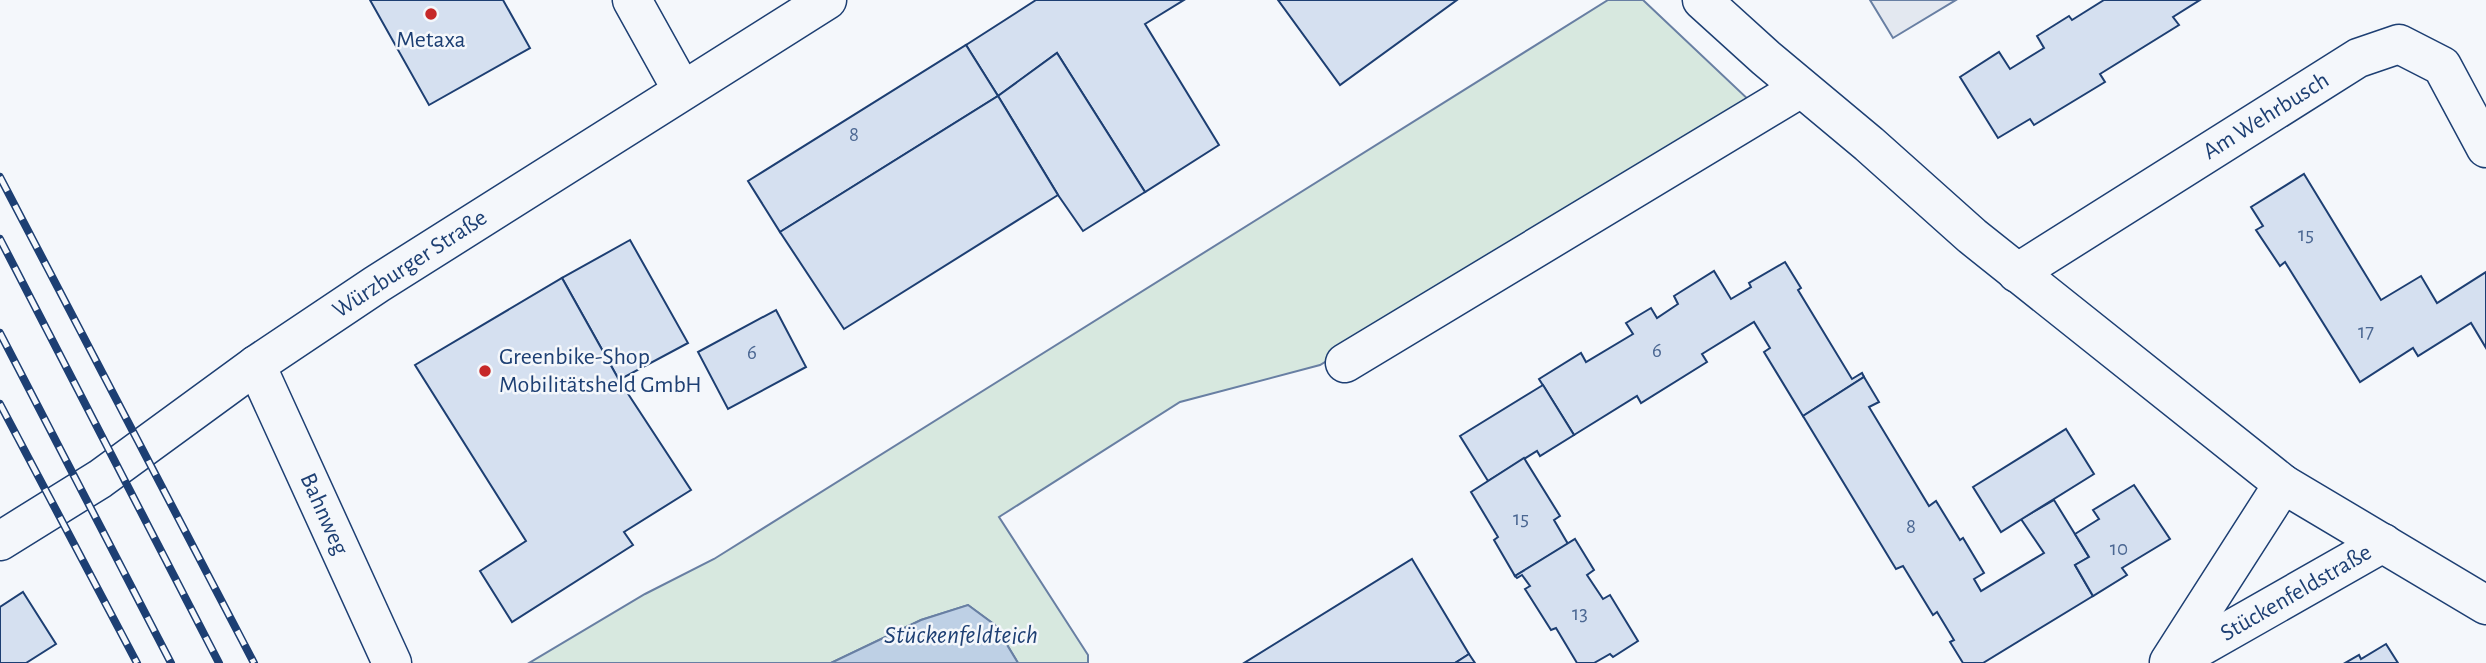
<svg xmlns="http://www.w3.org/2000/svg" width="2486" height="663" font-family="'Alegreya Sans',sans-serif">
<rect width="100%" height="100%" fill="#f4f7fb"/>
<polygon fill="#d7e8df" stroke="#687fa3" stroke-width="2" points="1608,0 1643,0 1751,102 1320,365 1180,402 999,517 1088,655 1088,663 1018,663 995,625 968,605 921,620 831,663 529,663 645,594 714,559"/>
<polygon fill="#e3e8f0" stroke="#687fa3" stroke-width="2" points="1870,0 1956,0 1893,38"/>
<polygon fill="#bed0e5" stroke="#687fa3" stroke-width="2" points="968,605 995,625 1018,663 831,663 921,620"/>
<g fill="#d5e0f0" stroke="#1d3f73" stroke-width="2">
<polygon points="370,0 503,0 530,48 429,105"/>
<polygon points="1036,0 1184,0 1145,24 1219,145 1145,192 1057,53 998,96 966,45"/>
<polygon points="1278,0 1457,0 1340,85"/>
<polygon points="2104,0 2200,0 2173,17 2179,25 2100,74 2105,82 2034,125 2030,119 1998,138 1960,77 1999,52 2010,69 2044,48 2037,36 2069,16 2072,20"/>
<polygon points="966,45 998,96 780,232 748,181"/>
<polygon points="1057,53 1145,192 1083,231 1058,195 998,96"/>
<polygon points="998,96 1058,195 844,329 780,232"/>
<polygon points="2304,174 2381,300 2421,276 2437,303 2486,272 2486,348 2471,323 2418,356 2413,348 2360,382 2285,262 2280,266 2256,230 2263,226 2251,207"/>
<polygon points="630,240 688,343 619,380 562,278"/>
<polygon points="1785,262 1801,288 1798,290 1852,379 1862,373 1864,377 1803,416 1764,352 1770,348 1754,322 1702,354 1707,362 1641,403 1637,396 1574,435 1539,379 1581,353 1586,362 1633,334 1626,323 1651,308 1657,318 1678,304 1674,296 1714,271 1731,299 1751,287 1749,283"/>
<polygon points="562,278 619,380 691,490 624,532 633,545 512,622 480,571 526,541 415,365"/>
<polygon points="776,310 806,367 728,409 698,352"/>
<polygon points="1864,377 1879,402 1869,407 1929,506 1936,501 1960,540 1963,538 1984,573 1974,579 1981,591 2044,553 2021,519 2054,500 2089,557 2075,565 2093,596 1983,663 1963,663 1950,642 1954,640 1937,612 1933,615 1903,566 1896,569 1803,416"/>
<polygon points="1543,385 1574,435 1540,456 1537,451 1488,481 1460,436"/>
<polygon points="2066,429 2094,474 2001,532 1973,487"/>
<polygon points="1524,458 1560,516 1554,520 1568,544 1515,576 1494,540 1498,537 1471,492"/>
<polygon points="2134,485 2170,539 2122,568 2127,575 2093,596 2075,565 2089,557 2075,534 2099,519 2093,510"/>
<polygon points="1575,539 1594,570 1587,575 1603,599 1610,595 1638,641 1613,657 1610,654 1594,663 1577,663 1556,628 1551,630 1525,589 1530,586 1522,575 1517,578 1515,576"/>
<polygon points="1412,559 1469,654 1455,663 1244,663"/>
<polygon points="23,592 56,644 26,663 0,663 0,607"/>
<polygon points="2386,644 2398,663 2345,663 2359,655 2361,659"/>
<polygon points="1469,654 1475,663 1455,663"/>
</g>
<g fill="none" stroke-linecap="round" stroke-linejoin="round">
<g stroke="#1d3f73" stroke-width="41">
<g id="minor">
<polyline points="632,0 682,90"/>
<polyline points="1702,0 1766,58 1869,144 1972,236 2283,484 2486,605"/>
<polyline points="2017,273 2358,58 2399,44 2442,66 2486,148"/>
<polyline points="1345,363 1801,88"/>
<polyline points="256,365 392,663"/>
<polyline points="0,541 100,479 256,365 377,284 827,0"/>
<polyline points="2169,662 2283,484"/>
<polyline points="2172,663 2383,543"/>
</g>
</g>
<use href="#minor" stroke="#f4f7fb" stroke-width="38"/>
<g stroke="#1d3f73" stroke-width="8">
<g id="rail">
<polyline points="0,177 254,663"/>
<polyline points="0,239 219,663"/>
<polyline points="0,333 171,663"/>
<polyline points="0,404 137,663"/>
</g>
</g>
<use href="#rail" stroke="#f4f7fb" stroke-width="5" stroke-dasharray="16" stroke-linecap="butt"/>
</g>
<g fill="#c62828" stroke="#f4f7fb" stroke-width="2.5">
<circle cx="431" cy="14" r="7"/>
<circle cx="485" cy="371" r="7"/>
</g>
<g text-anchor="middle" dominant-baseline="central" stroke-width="5" stroke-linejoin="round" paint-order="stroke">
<g font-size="21" fill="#4b6792">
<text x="854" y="134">8</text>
<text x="2306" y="234">15</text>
<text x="2366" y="331">17</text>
<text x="1657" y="350">6</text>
<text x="752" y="352">6</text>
<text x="1521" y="518">15</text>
<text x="1911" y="526">8</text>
<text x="2119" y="548">10</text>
<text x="1580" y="613">13</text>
</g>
<g font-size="24" fill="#1d3f73" stroke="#f4f7fb">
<text x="431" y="40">Metaxa</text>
<text x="499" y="357" text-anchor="start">Greenbike-Shop<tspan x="499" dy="28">Mobilitätsheld GmbH</tspan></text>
</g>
<g font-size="24" fill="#1d3f73" stroke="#f4f7fb">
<text transform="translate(2266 116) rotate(-32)">Am Wehrbusch</text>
<text transform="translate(410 264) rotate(-33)">Würzburger Straße</text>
<text transform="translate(324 514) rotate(66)">Bahnweg</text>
<text transform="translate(2296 593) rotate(-30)">Stückenfeldstraße</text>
</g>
<g font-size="26" font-style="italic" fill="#1d3f73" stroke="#f4f7fb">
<text x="961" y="635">Stückenfeldteich</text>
</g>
</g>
</svg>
